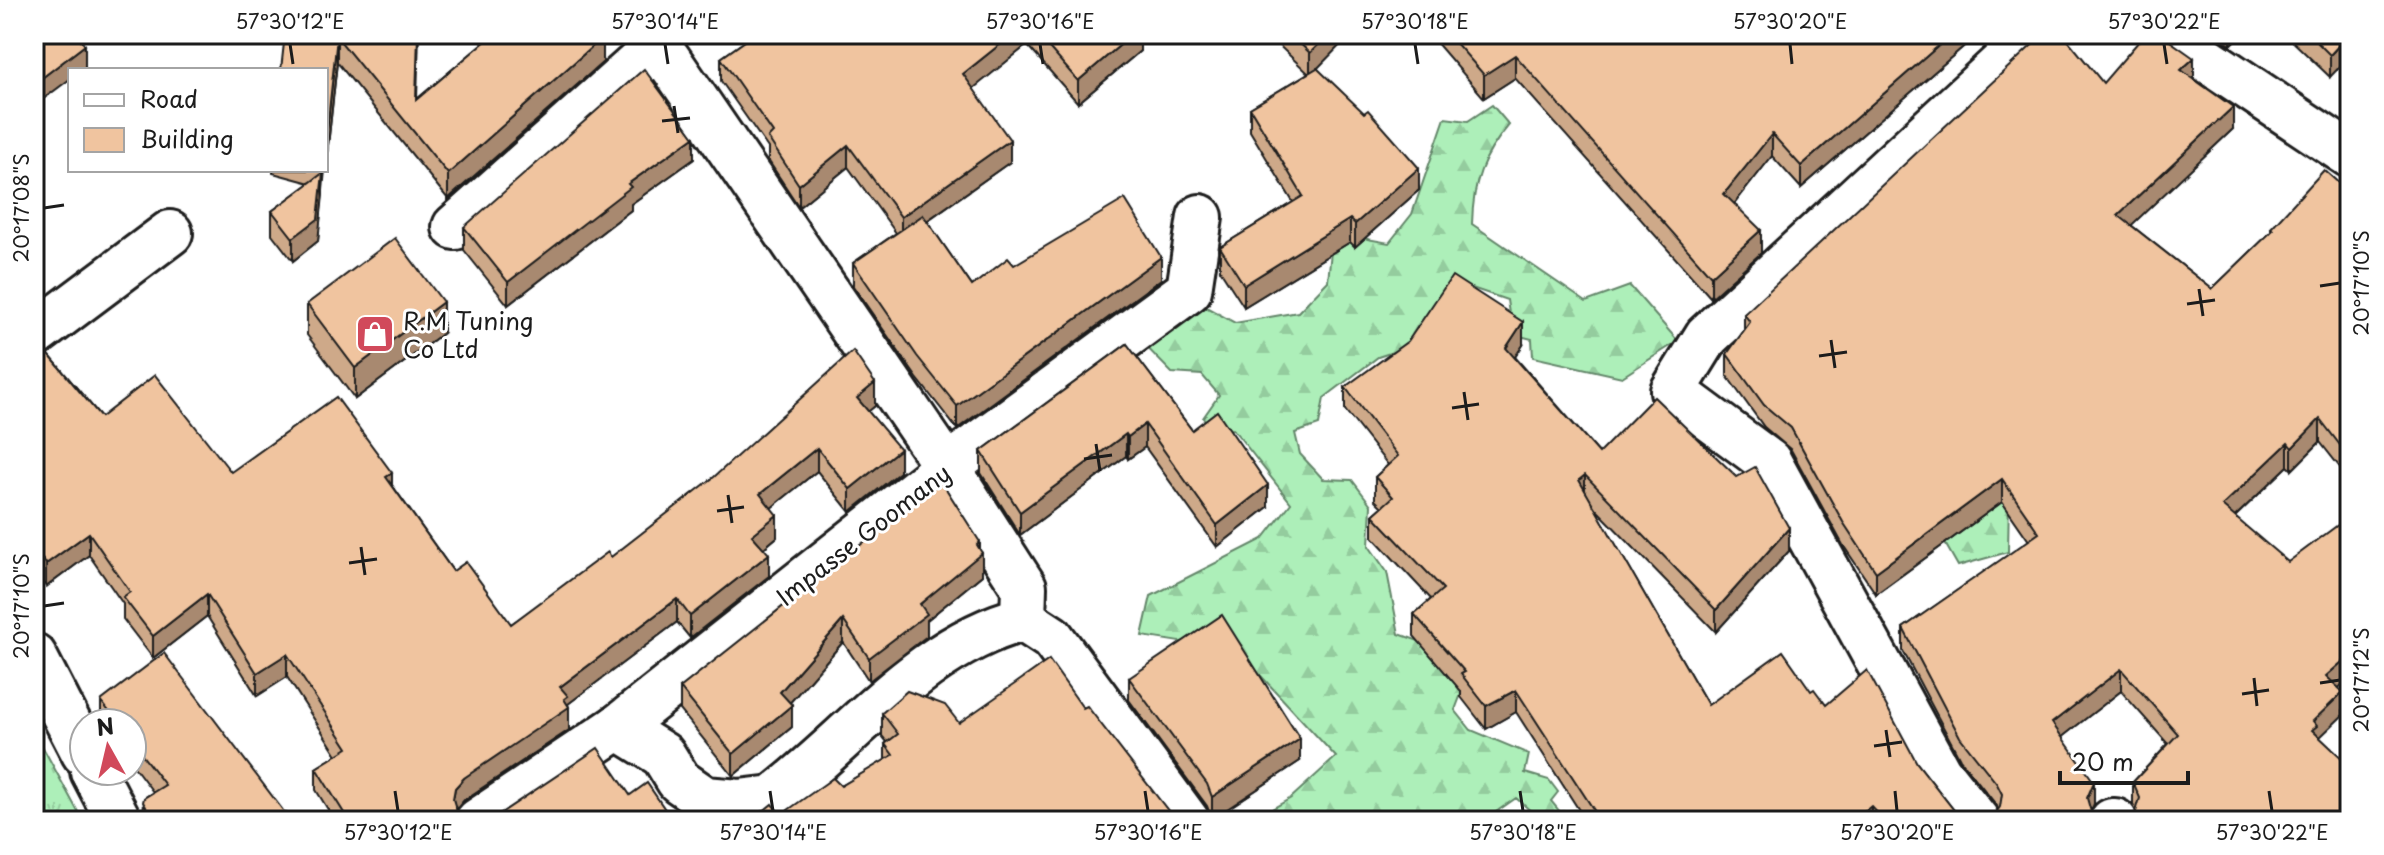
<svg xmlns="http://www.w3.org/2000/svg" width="2384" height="855" font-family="'Playpen Sans',sans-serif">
<defs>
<pattern id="grass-tufts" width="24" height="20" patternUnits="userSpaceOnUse" patternTransform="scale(2)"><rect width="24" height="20" fill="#adefb9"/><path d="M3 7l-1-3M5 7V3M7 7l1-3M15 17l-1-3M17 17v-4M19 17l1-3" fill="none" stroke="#94cc9e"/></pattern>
<pattern id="forest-firs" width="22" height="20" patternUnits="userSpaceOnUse" patternTransform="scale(2)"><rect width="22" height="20" fill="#adefb9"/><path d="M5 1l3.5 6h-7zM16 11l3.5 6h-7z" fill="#94cc9e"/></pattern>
</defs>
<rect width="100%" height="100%" fill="#fff"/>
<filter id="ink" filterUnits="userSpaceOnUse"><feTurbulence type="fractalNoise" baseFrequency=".0125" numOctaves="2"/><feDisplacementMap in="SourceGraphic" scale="16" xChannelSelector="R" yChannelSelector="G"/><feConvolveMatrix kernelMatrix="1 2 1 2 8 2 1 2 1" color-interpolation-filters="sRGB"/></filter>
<g filter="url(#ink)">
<polygon fill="url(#grass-tufts)" stroke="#64866a" stroke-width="2" points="34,731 83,821 34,821"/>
<g fill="url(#forest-firs)" stroke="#64866a" stroke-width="2">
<path d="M1492 105 1509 125C1482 157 1473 182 1472 224L1586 302 1630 286 1678 341 1622 377 1533 357 1532 339 1512 334 1507 300 1472 288 1466 303 1436 338 1378 357 1324 398 1319 425 1295 433 1300 454 1323 479 1352 480 1371 505 1369 546 1387 572 1399 634 1436 647 1466 681 1455 710 1471 730 1529 754 1525 773 1549 780 1558 792 1551 801 1560 812 1575 810 1580 821H1542L1516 798 1483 821H1251L1291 798 1336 757 1227 639 1180 642 1142 636 1151 596 1263 539 1291 503 1233 429 1215 431 1203 418 1219 395 1202 375 1172 373 1134 334 1195 301 1235 323 1298 312 1328 281 1332 241 1351 236 1389 243 1412 214 1445 118 1468 121Z"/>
<polygon points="1901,466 2009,496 2008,552 1958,566"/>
</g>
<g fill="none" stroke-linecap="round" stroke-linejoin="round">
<g stroke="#1c1c1c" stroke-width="50">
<g id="minor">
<polyline points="2169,34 2350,155"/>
<polyline points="455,227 642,60 657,55 668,59 947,467 1024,587 1023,619"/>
<polyline points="34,335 170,233"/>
<polyline points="34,656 84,753"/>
<path d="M618 727 663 755 679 781 705 799 739 802 773 798C853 737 922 645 1023 619L1052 638 1187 821"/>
<polyline points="93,771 119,821"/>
<polyline points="478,821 618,727 947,467 1189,290 1200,217"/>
<polyline points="1977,821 1939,773 1769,462 1673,391 1707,336 2034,34"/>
<polyline points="2112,821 2115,821"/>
</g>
</g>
<use href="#minor" stroke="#fff" stroke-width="44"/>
</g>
<g fill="#cea989" stroke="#1c1c1c" stroke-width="2">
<polygon points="285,34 419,34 417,99 487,40 483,34 600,34 603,62 448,199 337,62 326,164 326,70"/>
<polygon points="755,34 1140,34 1140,51 1078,103 1027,45 973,88 1010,162 927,221 972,286 1014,265 1161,279 957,429 917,378 853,286 853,263 896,233 848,167 799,207 768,160 768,148 721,81 721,58"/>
<polygon points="1267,34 1351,34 1317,68 1419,190 1355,247 1350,242 1244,307 1220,270 1220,247 1293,202 1250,131 1250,108 1308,73"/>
<polygon points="1429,34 1978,34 1801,188 1772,156 1734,204 1761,253 1711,298 1515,78 1484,98"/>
<polygon points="1983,34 1998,34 1990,41"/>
<polygon points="2214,34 2242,34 2231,45"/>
<polygon points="2285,34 2350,34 2330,77"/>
<polygon points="2194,79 2233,129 2131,225 2212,289 2271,232 2271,228 2350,193 2350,480 2320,442 2292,470 2288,466 2235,517 2350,678 2338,688 2343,715 2127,820 2136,812 2133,805 2133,782 2168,744 2121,691 2062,737 2094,804 2091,812 1992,819 1998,810 1997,806 1960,759 1903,651 1903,628 2029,541 2002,502 1876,594 1843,545 1791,450 1764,427 1727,376 1727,354 1744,331 1744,314 2103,83"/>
<polygon points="694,159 631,204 631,210 508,305 464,250 464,227"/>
<polygon points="273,170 325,170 318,241 293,261 272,234 272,211 310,183 273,173"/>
<polygon points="307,304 443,333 355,399 307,335"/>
<polygon points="34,337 101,417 231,472 392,485 453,571 511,624 611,557 875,406 868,411 900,472 850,512 817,471 771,508 777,537 764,548 769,576 690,638 677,622 568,704 569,730 464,800 456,810 457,812 468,821 335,821 316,790 316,768 337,755 287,677 257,696 207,616 153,658 123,619 123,604 89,555 46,587 34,570"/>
<polygon points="1127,344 1192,430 1268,507 1217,547 1145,447 1128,459 1126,456 1020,535 981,473 981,451"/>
<polygon points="1523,345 1515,357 1599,453 1789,551 1716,632 1594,507 1708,705 1811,691 1826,705 1917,763 1957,814 1967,821 1586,821 1516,712 1486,729 1461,697 1461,691 1414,636 1414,614 1431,599 1373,537 1373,515 1382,507 1375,500 1375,477 1388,465 1345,410 1345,387"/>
<polygon points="980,550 982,575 927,620 927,636 869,681 843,642 790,702 792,727 733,776 680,710 680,688"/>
<polygon points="1129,678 1300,761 1212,819 1207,806 1129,700"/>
<polygon points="101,701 291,821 143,821 144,798 153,792 132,764 132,723 101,723"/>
<polygon points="1083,708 1176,821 781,815 841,786 885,760 885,744 887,742 882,736 882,713 959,723"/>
</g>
<g fill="#a8896f" stroke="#1c1c1c" stroke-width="2">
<polygon points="1013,34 1027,34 1027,45 963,97 963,74"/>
<polygon points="1133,34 1140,34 1140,51 1078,103 1078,81"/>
<polygon points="1329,34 1351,34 1310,76 1310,53"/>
<polygon points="1952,34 1978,34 1801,188 1801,166"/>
<polygon points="1990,34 1998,34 1990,41"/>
<polygon points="2231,34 2242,34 2231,45"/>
<polygon points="2350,34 2350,56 2330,77 2330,55"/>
<polygon points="337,37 337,62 326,164 326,139"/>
<polygon points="603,37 603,62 448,199 448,174"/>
<polygon points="85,45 85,68 82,70 70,70 70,79 34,106 34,84"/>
<polygon points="1515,55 1515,78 1484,98 1484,75"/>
<polygon points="2194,58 2194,81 2181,70"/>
<polygon points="2233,107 2233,129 2118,238 2118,215"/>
<polygon points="1772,134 1772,156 1724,217 1724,194"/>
<polygon points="694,137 694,159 631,204 631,210 508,305 508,282 628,184"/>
<polygon points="1010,140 1010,162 901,239 901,217"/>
<polygon points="848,145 848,167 799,207 799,185"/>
<polygon points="1419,168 1419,190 1355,247 1355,224"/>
<polygon points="323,173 323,195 318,241 293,261 293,238"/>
<polygon points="1350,219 1350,242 1244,307 1244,285"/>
<polygon points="1761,230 1761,253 1711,298 1711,276"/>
<polygon points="1161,257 1161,279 957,429 957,406"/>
<polygon points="443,302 443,333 355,399 355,368"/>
<polygon points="1523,322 1523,345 1506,370 1506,348"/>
<polygon points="875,383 875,406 857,421 857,398"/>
<polygon points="2320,419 2320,442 2292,470 2292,448"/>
<polygon points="1145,424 1145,447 1128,459 1128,437"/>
<polygon points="1126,434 1126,456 1020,535 1020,512"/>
<polygon points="2288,443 2288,466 2222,529 2222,506"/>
<polygon points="817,448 817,471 760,517 760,494"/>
<polygon points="900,449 900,472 850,512 850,489"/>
<polygon points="392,473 392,496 386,477"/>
<polygon points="1585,475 1585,498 1579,480"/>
<polygon points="2002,479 2002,502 1876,594 1876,572"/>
<polygon points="1268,485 1268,507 1217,547 1217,525"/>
<polygon points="777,515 777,537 752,558 752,535"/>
<polygon points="1789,528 1789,551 1716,632 1716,610"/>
<polygon points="89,533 89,555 46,587 46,564"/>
<polygon points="980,542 980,554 982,553 982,575 927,620 927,636 869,681 869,658"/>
<polygon points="769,554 769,576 690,638 690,616"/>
<polygon points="207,594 207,616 153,658 153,636"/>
<polygon points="677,599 677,622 568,704 569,707 569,730 464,800 455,811 453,799 455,788 464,778 560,687"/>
<polygon points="843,620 843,642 780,714 780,692"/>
<polygon points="287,654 287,677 257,696 257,673"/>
<polygon points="2350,655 2350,678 2326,699 2326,676"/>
<polygon points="2121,669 2121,691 2052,745 2052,723"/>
<polygon points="1516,690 1516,712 1486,729 1486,706"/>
<polygon points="2343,692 2343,715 2317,740 2312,730 2313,721"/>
<polygon points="792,705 792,727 733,776 733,754"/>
<polygon points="1300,739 1300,761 1212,819 1212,797"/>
<polygon points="2094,782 2094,804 2087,820 2087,798"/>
<polygon points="1871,806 1871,821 1853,821"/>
</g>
<g fill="#f0c49f" stroke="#1c1c1c" stroke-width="2">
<polygon points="34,34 76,34 85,45 34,84"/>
<polygon points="285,34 418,34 416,100 494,34 600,34 603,37 448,174 337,37 326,139 326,70 281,70"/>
<polygon points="755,34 1013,34 963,74 1010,140 901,217 848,145 799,185 768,138 773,133 721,58"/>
<polygon points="1037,34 1133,34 1078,81"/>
<polygon points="1290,34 1329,34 1310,53"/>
<polygon points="1448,34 1952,34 1801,166 1772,134 1724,194 1761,230 1711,276 1515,55 1484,75"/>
<polygon points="2044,34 2063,34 2103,83 2145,34 2160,34 2194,58 2181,70 2233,107 2118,215 2212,289 2273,230 2271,228 2324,170 2350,193 2350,458 2320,419 2292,448 2288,443 2222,506 2288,562 2350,516 2350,655 2326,676 2343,692 2313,721 2317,726 2312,730 2347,763 2343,770 2350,776 2350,821 2124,821 2127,820 2136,812 2140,798 2133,782 2178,734 2121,669 2052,723 2094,782 2087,798 2091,812 2102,821 1986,821 1992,819 2000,807 2002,794 1997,784 1960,737 1903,628 2039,533 2002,479 1876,572 1843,522 1791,428 1764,405 1727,354 1750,322 1744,314"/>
<polygon points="2309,34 2349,34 2330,55"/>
<polygon points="1317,68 1364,113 1368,110 1419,168 1355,224 1350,219 1244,285 1220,247 1303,196 1250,108"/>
<polygon points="644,69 694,137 628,184 631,187 508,282 464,227"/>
<polygon points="323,173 318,219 293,238 272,211"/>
<polygon points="1125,199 1161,257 957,406 917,356 853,263 923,215 972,286 1008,258 1014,265"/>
<polygon points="395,238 443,302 355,368 307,304"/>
<polygon points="1452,276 1523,322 1506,348 1599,453 1654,397 1737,477 1755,467 1789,528 1716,610 1585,475 1579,480 1708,705 1783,651 1811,691 1814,689 1826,705 1867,670 1917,763 1957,814 1967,821 1885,821 1871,806 1853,821 1601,821 1516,690 1486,706 1461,674 1465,672 1414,614 1443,589 1373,515 1393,497 1375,477 1398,456 1345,387 1408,341"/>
<polygon points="34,337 101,417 155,375 231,472 336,397 392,473 386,477 453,571 466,562 511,624 608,552 611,557 714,477 853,351 875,383 857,398 900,449 850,489 817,448 760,494 777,515 752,535 769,554 690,616 677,599 560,687 568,696 564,699 569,707 464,778 455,788 453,799 457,812 468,821 349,821 316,768 348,748 287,654 257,673 207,594 153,636 123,597 130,592 89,533 46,564 34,548 34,471 43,464 34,453"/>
<polygon points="1127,344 1192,430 1217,411 1268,485 1217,525 1145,424 1128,437 1126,434 1020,512 981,451"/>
<polygon points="941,481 980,542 977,545 982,553 920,604 927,614 869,658 843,620 780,692 792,705 733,754 680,688"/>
<polygon points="1222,615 1300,739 1212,797 1207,784 1129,678"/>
<polygon points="164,653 291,821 155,821 143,802 144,798 165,785 132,742 132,723 118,723 101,701"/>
<polygon points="1049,660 1083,708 1087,706 1176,821 751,821 772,804 781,815 833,778 841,786 893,755 885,744 898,734 882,713 907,691 945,705 959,723"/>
<polygon points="598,748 630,795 647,783 673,821 487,821 492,819"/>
</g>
</g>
<path fill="none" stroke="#1c1c1c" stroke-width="3" d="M290 44 293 64M665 44 668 64M1040 44 1043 64M1415 44 1418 64M1790 44 1792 64M2164 44 2167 64M674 106 678 133M662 121 690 118M44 208 64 205M2320 286 2340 283M2199 289 2203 316M2187 304 2215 300M1831 340 1835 368M1819 356 1847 352M1464 392 1468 420M1452 408 1479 404M1096 444 1100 471M1084 459 1112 455M728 495 732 523M717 511 744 507M361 547 365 575M349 563 377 559M44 606 64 603M2254 678 2257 706M2320 683 2340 680M2242 694 2269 690M1886 730 1890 757M1874 746 1902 742M395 791 398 811M770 791 773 811M1145 791 1148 811M1520 791 1523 811M1895 791 1897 811M2269 791 2272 811"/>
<defs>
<g id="shop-square" transform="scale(2)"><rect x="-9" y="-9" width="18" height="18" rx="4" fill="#d1495b" stroke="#fff"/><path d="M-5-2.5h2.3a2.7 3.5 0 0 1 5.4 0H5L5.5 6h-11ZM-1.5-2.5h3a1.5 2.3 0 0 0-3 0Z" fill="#fff"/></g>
</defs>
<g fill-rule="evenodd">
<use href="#shop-square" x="375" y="334"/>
</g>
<g text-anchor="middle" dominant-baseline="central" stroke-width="6" stroke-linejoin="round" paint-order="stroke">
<g font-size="24" fill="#1c1c1c" stroke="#fff" text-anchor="start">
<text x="403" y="320">R.M Tuning<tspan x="403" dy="28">Co Ltd</tspan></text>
</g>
<g font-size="24" fill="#1c1c1c" stroke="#fff">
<text transform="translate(863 534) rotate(-38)">Impasse Goomany</text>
</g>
</g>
<rect width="2384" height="855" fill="none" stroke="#fff" stroke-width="88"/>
<rect x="68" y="68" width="260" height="104" fill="#ffffff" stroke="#a4a4a4" stroke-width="2"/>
<rect x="84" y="94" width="40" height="12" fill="#ffffff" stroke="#a4a4a4" stroke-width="2"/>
<text x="140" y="108" font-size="24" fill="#1c1c1c">Road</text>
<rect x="84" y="128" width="40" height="24" fill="#f0c49f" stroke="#a4a4a4" stroke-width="2"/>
<text x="140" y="148" font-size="24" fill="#1c1c1c">Building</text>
<g transform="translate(108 747) rotate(352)"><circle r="38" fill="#ffffff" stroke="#a4a4a4" stroke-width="2"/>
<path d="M0-6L14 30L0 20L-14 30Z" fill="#d1495b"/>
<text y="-12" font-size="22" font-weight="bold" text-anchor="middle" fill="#1c1c1c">N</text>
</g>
<path d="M2060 771v12h128v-12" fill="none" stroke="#1c1c1c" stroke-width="4"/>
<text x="2072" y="771" font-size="24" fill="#1c1c1c" stroke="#ffffff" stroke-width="6" paint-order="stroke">20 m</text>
<rect x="44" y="44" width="2296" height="767" fill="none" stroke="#1c1c1c" stroke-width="3"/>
<g font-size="20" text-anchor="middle" fill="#1c1c1c">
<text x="290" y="29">57°30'12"E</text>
<text x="665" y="29">57°30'14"E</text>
<text x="1040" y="29">57°30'16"E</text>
<text x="1415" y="29">57°30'18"E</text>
<text x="1790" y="29">57°30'20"E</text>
<text x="2164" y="29">57°30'22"E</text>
<text transform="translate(22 208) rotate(-90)" y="7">20°17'08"S</text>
<text transform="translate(2362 283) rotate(-90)" y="7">20°17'10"S</text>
<text transform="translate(22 606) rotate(-90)" y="7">20°17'10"S</text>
<text transform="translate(2362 680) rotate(-90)" y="7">20°17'12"S</text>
<text x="398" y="840">57°30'12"E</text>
<text x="773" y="840">57°30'14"E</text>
<text x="1148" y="840">57°30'16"E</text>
<text x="1523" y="840">57°30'18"E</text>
<text x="1897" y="840">57°30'20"E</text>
<text x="2272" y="840">57°30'22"E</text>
</g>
</svg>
